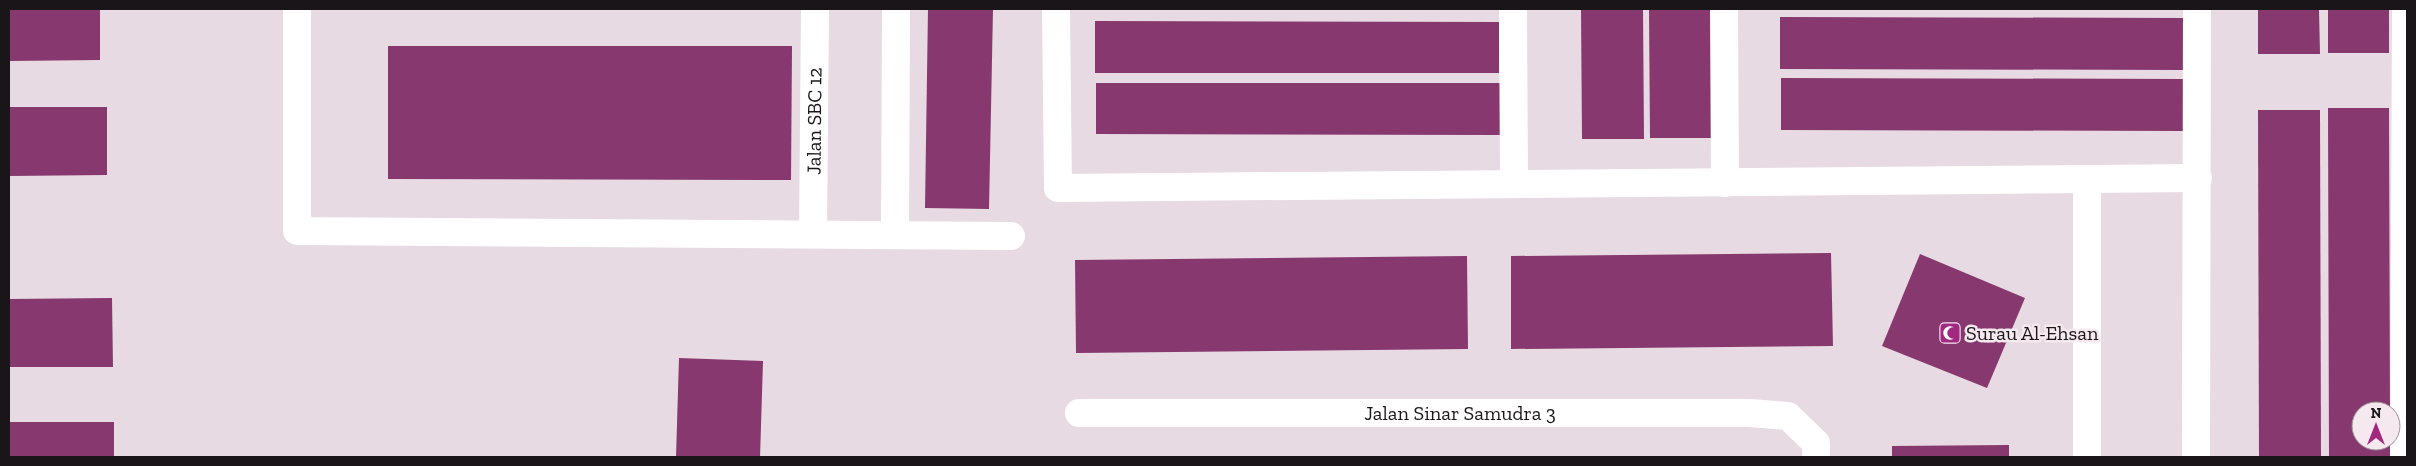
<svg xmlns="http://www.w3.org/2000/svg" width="2416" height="466" font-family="'Zilla Slab',serif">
<rect width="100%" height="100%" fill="#e7dae2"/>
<g fill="#87386e">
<polygon points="9,9 100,9 100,60 9,61"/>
<polygon points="928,9 993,9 989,209 925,208"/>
<polygon points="1581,9 1643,9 1644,139 1582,139"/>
<polygon points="1649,9 1711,9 1712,138 1650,138"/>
<polygon points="2258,9 2319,9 2320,54 2258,54"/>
<rect x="2328" y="9" width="61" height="44"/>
<polygon points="1780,17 2184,18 2184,70 1780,69"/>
<polygon points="1095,21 1499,22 1499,73 1095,73"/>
<polygon points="388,46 792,46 791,180 388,179"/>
<polygon points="1781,78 2184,79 2184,131 1781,130"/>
<polygon points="1096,83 1500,83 1500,135 1096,134"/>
<polygon points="9,107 107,107 107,175 9,176"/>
<polygon points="2328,108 2389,108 2390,411 2361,411 2361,441 2390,441 2390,457 2329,457"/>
<polygon points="2258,110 2320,110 2321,457 2259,457"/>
<polygon points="1831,253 1833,346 1511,349 1511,256"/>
<polygon points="1920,254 2025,298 1987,388 1882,346"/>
<polygon points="1467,256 1468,349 1076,353 1075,260"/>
<polygon points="112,298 113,367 9,367 9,299"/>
<polygon points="679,358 763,361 760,457 676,457"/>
<rect x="9" y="422" width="105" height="35"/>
<polygon points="2009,445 2009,457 1892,457 1892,446"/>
</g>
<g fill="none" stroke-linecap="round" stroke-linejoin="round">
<g stroke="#fff" stroke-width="28">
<polyline points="297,9 297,231 1011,236"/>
<polyline points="1056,9 1058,188 2198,178"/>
<polyline points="1513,9 1514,184"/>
<polyline points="1724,9 1725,183"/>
<polyline points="2087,179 2087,457"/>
<path id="s1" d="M813 233 815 9"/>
<polyline points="895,235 896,9"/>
<path id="s2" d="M1079 413H1750L1788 416 1816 443V457"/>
<polyline points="2196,457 2197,9"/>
<polyline points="2404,457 2406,9"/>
</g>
</g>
<defs>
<g id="mosque-square" transform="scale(1.125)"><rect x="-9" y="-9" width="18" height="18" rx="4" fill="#a22980" stroke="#f5e8ef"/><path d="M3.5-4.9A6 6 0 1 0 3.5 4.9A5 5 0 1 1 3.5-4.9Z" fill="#fff"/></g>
</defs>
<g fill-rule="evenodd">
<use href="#mosque-square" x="1950" y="333"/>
</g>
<g text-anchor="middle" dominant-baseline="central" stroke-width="5" stroke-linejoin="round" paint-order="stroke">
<g font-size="20" fill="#191518" stroke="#f5e8ef">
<text stroke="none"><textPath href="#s1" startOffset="112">Jalan SBC 12</textPath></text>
<text stroke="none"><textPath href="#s2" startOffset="381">Jalan Sinar Samudra 3</textPath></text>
</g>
<g font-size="20" fill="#191518" stroke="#f5e8ef" text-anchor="start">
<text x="1966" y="333">Surau Al-Ehsan</text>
</g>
</g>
<rect width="2416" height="466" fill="none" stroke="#191518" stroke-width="20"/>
<g transform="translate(2376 426)"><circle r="24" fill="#f5e8ef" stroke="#9d9499"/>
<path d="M0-4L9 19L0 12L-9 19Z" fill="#a22980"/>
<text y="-8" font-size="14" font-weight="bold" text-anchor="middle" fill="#191518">N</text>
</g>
</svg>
